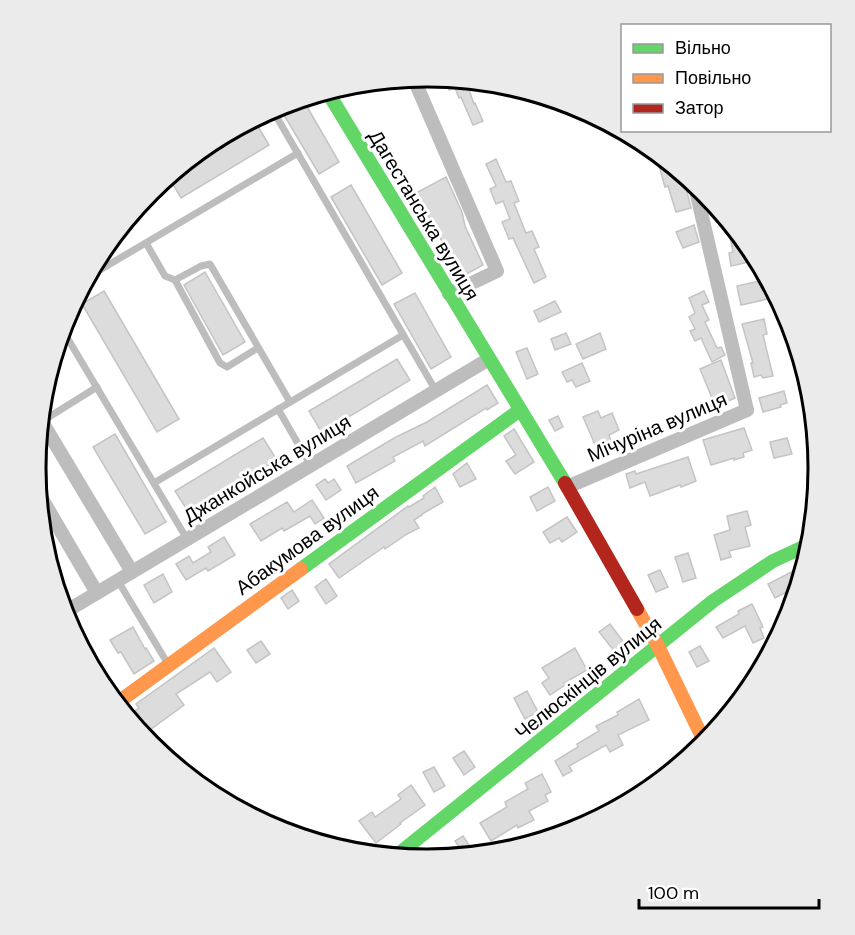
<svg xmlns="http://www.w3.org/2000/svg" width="855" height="935" font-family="'DM Sans',sans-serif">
<rect width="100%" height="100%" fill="#fff"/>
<g fill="#dcdcdc" stroke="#c4c4c4" stroke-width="1.5">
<polygon points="444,78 475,81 467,84 474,104 475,103 483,121 473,125 461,97 459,98 455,88 449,90"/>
<polygon points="302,98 339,162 319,174 281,110"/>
<polygon points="256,123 269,145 181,198 168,176"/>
<polygon points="655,151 682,172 691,208 676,212 668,186 665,187"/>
<polygon points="496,159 506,182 511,181 519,201 514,203 526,233 532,231 539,247 534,249 546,277 534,283 513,238 509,239 502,222 510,219 503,201 496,204 490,189 496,186 486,164"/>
<polygon points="446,177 462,212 465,226 483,265 461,277 416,193"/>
<polygon points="351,185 402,273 382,285 331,197"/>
<polygon points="726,217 745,241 749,262 731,266 729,253 733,252"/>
<polygon points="694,225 699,242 683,248 676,232"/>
<polygon points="205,272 245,342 223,355 184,285"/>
<polygon points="769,279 776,293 767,294 768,299 741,305 737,286"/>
<polygon points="104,291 179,419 157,432 82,304"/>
<polygon points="704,291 709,302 702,305 709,320 705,322 717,348 721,347 725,355 712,362 701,338 695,341 690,331 695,329 689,317 695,313 689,298"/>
<polygon points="415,293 451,357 431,369 394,304"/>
<polygon points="555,301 561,312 539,322 534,311"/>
<polygon points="764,319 767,334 763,335 773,376 763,378 761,375 754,377 751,363 753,363 742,324"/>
<polygon points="566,333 571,344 555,350 551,339"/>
<polygon points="600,333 606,349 583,359 576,344"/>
<polygon points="527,348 538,374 527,379 516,352"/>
<polygon points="397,359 410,380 322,433 309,411"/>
<polygon points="721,360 735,398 726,402 723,394 712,398 700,369"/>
<polygon points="582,363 590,381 576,387 572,380 567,382 562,372"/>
<polygon points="487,385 498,403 487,410 486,408 425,446 423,441 393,457 395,461 356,483 347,466 396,437 427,422"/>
<polygon points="784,391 787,403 780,405 781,407 763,412 759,398"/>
<polygon points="598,411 601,418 612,413 619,430 609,435 612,443 597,449 583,417"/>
<polygon points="558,416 563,427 555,431 549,420"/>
<polygon points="744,428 752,450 743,453 744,457 734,460 734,458 711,465 703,440"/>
<polygon points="514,429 534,462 515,474 506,461 516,455 504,436"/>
<polygon points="115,434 166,522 145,534 93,447"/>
<polygon points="263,438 277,460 189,513 175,491"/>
<polygon points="787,438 792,454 774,458 770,442"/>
<polygon points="688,457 696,481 681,487 680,485 650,496 645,482 630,488 626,474 635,471 636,474"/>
<polygon points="467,463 476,479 460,487 453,474"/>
<polygon points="325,479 328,483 334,479 341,490 326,500 316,485"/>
<polygon points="435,487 443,502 422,514 422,515 414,520 419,528 407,534 385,549 384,547 339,578 329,564 408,506 409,507 424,498 423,496"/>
<polygon points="548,487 555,501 537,511 530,497"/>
<polygon points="312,500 324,518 315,524 310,516 284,531 282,528 261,541 250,524 287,502 294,512"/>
<polygon points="747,511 751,525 745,527 750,546 729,551 731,557 721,560 714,535 730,530 727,516"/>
<polygon points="567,517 577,532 562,542 559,538 550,543 543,532"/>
<polygon points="224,537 235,555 208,571 206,568 186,580 176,564 189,556 193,563 211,552 208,547"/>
<polygon points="688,553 696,578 683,582 675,557"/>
<polygon points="805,565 799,586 775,598 768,584"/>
<polygon points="660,570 668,587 656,592 648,575"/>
<polygon points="163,574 172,592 154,603 144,585"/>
<polygon points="326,579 337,596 326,604 315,587"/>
<polygon points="292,590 299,601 288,609 281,598"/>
<polygon points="752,604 763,627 760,628 764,638 753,643 745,626 723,638 716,627 739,614 738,611"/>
<polygon points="610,624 625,644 615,652 599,632"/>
<polygon points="133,627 145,649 146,648 154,661 134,674 121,652 118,653 110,640"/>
<polygon points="261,641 270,654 256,663 247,650"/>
<polygon points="700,646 709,661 697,667 689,652"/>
<polygon points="214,648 231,672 217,682 210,672 176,694 184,705 143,735 127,716 139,708 136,704"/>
<polygon points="575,648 587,670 564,683 565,685 550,695 542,683 549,678 542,668"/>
<polygon points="527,691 538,712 525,719 514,698"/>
<polygon points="639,699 649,720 618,735 623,745 610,752 606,745 569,766 572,771 563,776 555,761 578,747 577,744 599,731 596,726 618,715 617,712"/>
<polygon points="464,751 475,767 464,775 453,758"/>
<polygon points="434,767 445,786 434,792 423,772"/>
<polygon points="542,774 551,792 545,795 548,801 529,811 534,820 518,828 517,825 491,841 480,823 507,807 505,802 528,789 525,783"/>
<polygon points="411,785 425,805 400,823 401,824 376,843 359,821 372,812 375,817 401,799 398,795"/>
<polygon points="463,836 475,854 464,855 455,841"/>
</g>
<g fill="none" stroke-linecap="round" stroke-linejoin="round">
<g stroke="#bdbdbd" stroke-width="7">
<polyline points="272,109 436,391"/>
<polyline points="146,243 165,276 175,280 201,266 210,264 290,402"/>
<polyline points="88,277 298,153"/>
<polyline points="175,280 220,363 227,367 258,348"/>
<polyline points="62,329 187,539"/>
<polyline points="278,409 311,466"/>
<polyline points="41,422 97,387"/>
<polyline points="154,483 403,335"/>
<polyline points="118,581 168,664"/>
</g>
<g stroke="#bdbdbd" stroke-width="14">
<polyline points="413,77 497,271 449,294"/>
<polyline points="41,420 132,572"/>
<polyline points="567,487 747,410 694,182"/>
<polyline points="42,499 97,593"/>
<polyline points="65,612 489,359"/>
</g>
<g stroke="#63d668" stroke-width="14">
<polyline points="327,91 565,483"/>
<polyline points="301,569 520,410"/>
<polyline points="396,856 713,601 773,561 812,543"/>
</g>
<g stroke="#ff974d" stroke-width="14">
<polyline points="637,609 658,646 705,743"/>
<polyline points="117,703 301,569"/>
</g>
<polyline stroke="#b3261e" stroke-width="14" points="565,483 637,609"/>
</g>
<g text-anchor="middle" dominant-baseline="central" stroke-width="6" stroke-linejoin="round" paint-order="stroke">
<g font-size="20" fill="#000" stroke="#fff">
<text transform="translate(424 215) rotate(59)">Дагестанська вулиця</text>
<text transform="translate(657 427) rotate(-23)">Мічуріна вулиця</text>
<text transform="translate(267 469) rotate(-31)">Джанкойська вулиця</text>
<text transform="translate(307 540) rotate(-36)">Абакумова вулиця</text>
<text transform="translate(588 678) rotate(-39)">Челюскінців вулиця</text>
</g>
</g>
<path d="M0 0H855V935H0ZM46 468a381 381 0 1 1 762 0a381 381 0 1 1-762 0Z" fill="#ebebeb" fill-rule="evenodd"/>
<path fill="none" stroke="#000" stroke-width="3" d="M46 468a381 381 0 1 1 762 0a381 381 0 1 1-762 0Z"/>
<rect x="621" y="24" width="210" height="108" fill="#ffffff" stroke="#999999" stroke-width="1.5"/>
<rect x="633" y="44" width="30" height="9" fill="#63d668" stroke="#999999" stroke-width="1.5"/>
<text x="675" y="54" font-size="18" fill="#000000">Вільно</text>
<rect x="633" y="74" width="30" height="9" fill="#ff974d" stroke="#999999" stroke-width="1.5"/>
<text x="675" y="84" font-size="18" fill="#000000">Повільно</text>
<rect x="633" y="104" width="30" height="9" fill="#b3261e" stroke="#999999" stroke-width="1.5"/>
<text x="675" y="114" font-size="18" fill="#000000">Затор</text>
<path d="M639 899v9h180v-9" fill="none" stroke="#000000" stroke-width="3"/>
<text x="648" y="899" font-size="18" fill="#000000" stroke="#ffffff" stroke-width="4.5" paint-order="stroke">100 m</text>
</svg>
